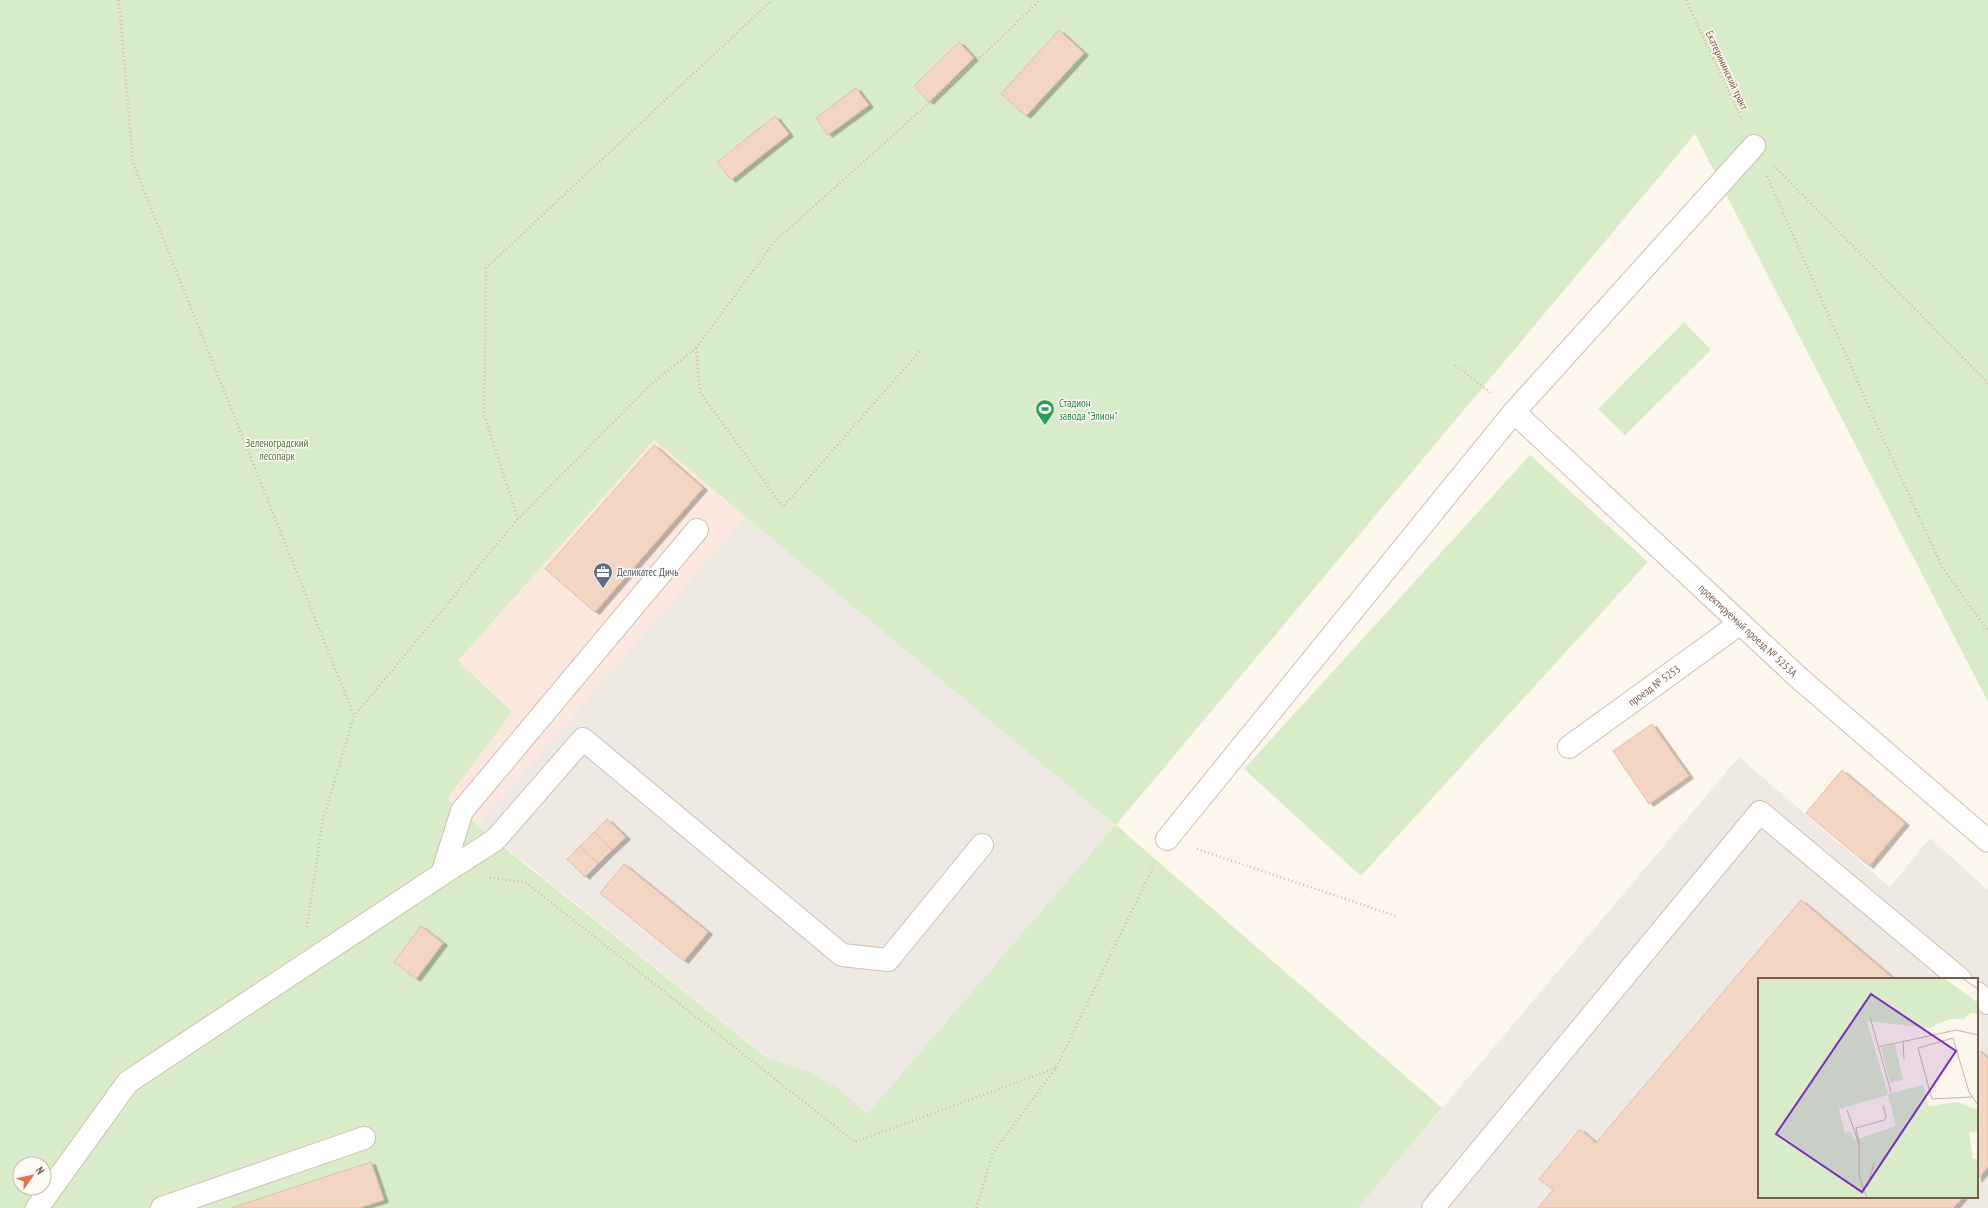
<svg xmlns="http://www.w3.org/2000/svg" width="1988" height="1208" font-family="'PT Sans Narrow',sans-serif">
<defs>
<filter id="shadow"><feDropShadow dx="4.5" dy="2.5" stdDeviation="0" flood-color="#0004"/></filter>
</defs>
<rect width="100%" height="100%" fill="#fdf6ec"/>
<polygon fill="#fde8e0" points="654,440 746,516 478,825 447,799 512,712 458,661"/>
<g fill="#efe9e4" fill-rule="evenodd">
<polygon points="746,516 1115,825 855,1128 478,825"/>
<path d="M1739 757 1890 887 1930 838 1988 890V1208H1358ZM1759 979H1977V1197H1759Z"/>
</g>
<g fill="#d8ecc9" fill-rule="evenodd">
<path d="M0 0H1988V702L1695 134 1116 825 1442 1108 1358 1208H0ZM654 440 1115 825 867 1114 839 1089 809 1072 766 1057 495 840 447 799 512 712 458 661ZM20 1164H44V1188H20Z"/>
<polygon points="1684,322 1711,350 1625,435 1598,409"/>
<polygon points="1530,455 1648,562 1361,876 1244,769"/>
</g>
<g fill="#f3d5c3" stroke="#e6bba3" filter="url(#shadow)">
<polygon points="1059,30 1084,53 1026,116 1001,94"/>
<polygon points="959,42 974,58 929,102 914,86"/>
<polygon points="856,88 869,105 828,135 816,118"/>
<polygon points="775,116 789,134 731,180 717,162"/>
<polygon points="654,445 703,488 595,612 545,569"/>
<polygon points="1652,724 1689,776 1649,804 1613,751"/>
<polygon points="1842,770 1905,823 1869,866 1806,813"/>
<polygon points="607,819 626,837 612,850 594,832"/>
<polygon points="594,832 612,850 598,864 580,846"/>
<polygon points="580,846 598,864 585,877 567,859"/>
<polygon points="624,864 708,932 684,961 600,893"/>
<polygon points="1801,900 1894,979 1759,979 1759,1197 1963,1197 1953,1208 1538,1208 1553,1190 1539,1179 1580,1129 1596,1143"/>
<polygon points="421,926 443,943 416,979 394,962"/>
<polygon points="1977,1049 1988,1058 1988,1167 1977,1180"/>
<polygon points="371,1162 384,1200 359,1208 231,1208"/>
</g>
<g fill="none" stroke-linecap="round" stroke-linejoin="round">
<g stroke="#d1beb0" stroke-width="24">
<g id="minor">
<path id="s1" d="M1514 412 1799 678 1988 841"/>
<path id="s2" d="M1569 747 1739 624"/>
<polyline points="1167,839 1514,412 1754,146"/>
<polyline points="442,874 495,840 583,739 842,955 888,960 982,845"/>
<polyline points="1977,993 1988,1003"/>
<polyline points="37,1208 128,1082 442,874 462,811 697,530"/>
<polyline points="162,1208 364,1138"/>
<polyline points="1433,1208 1760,812 1960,979"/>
</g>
</g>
<g stroke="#d9b8a5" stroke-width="2.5" stroke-dasharray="1 3" stroke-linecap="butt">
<polyline points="119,0 133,163 354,716"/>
<polyline points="1686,0 1742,120"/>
<polyline points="1774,166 1988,383"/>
<polyline points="1767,176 1879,430 1942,567 1988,631"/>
<polyline points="696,348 700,392 783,507 920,351"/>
<polyline points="1455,365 1491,393"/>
<polyline points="518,519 484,415 486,268 772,0"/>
<polyline points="1197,849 1396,916"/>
<polyline points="490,878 525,882 855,1142 1056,1068"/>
<polyline points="307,927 323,819 354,716 518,519 649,386 696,348 775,241 984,54 1040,0"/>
<polyline points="976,1208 993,1153 1056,1068 1154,865"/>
</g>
<use href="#minor" stroke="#fff" stroke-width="22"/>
</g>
<defs>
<g id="stadium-pin" transform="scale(1)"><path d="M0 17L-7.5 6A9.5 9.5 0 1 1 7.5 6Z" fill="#2e9e5b" stroke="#fffaf3"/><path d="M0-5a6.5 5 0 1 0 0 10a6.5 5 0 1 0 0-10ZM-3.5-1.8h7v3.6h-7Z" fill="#fff"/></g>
<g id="office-pin" transform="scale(1)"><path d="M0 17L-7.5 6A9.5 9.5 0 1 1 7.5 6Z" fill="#5c6f8a" stroke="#fffaf3"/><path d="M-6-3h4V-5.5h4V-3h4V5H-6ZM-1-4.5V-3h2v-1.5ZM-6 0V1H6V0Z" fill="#fff"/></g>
</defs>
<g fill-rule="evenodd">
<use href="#stadium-pin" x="1045" y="409"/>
<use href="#office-pin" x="603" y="572"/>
</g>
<g text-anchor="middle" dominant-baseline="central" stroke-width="3" stroke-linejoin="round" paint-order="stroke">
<g font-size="11" fill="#7a5c4d" stroke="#fffaf3">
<text transform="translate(1727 70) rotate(65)">Екатерининский тракт</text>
<text stroke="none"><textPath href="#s1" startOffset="320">проектируемый проезд № 5253А</textPath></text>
<text stroke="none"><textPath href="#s2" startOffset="105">проезд № 5253</textPath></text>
</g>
<g font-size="11" fill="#27864d" stroke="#fffaf3" text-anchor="start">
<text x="1059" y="403">Стадион<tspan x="1059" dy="13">завода "Элион"</tspan></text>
</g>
<g font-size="11" fill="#537a41" stroke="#fffaf3">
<text x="277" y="443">Зеленоградский<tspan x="277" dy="13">лесопарк</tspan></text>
</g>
<g font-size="11" fill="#4e5e75" stroke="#fffaf3" text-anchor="start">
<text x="617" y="572">Деликатес Дичь</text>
</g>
</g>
<g transform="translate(1758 978)">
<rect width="220" height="220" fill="#fdf6ec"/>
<path d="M0 0H186L220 25V35H212L206 41H191L172 50 109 43 130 116 165 107 171 128 199 124 220 132V153L211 155 215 181H220V220H0ZM130 117 138 148 96 162 93 154 87 155 81 131ZM137 66 145 102 132 105 123 70Z" fill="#d8ecc9" fill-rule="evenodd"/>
<path fill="none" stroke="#c5b3a7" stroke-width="1" d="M204 0 220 11M112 39 133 114M145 63 146 81M120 69 198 52 220 57M214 119 174 121 160 70 195 60 211 114 220 127M89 132 101 166V198L109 220M101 166 98 150 126 142 128 139 125 127M105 210 110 208 116 185"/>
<path fill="#7b2cbf" fill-opacity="0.15" stroke="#7b2cbf" stroke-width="2" d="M113 16 198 73 104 214 18 156Z"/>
<rect width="220" height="220" fill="none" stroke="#7a5c4d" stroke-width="2"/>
</g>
<g transform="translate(32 1176) rotate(56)"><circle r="19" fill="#fffaf3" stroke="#cabbb1"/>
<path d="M0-3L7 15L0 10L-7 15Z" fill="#e76f51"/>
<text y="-6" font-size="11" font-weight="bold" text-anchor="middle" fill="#7a5c4d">N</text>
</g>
</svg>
